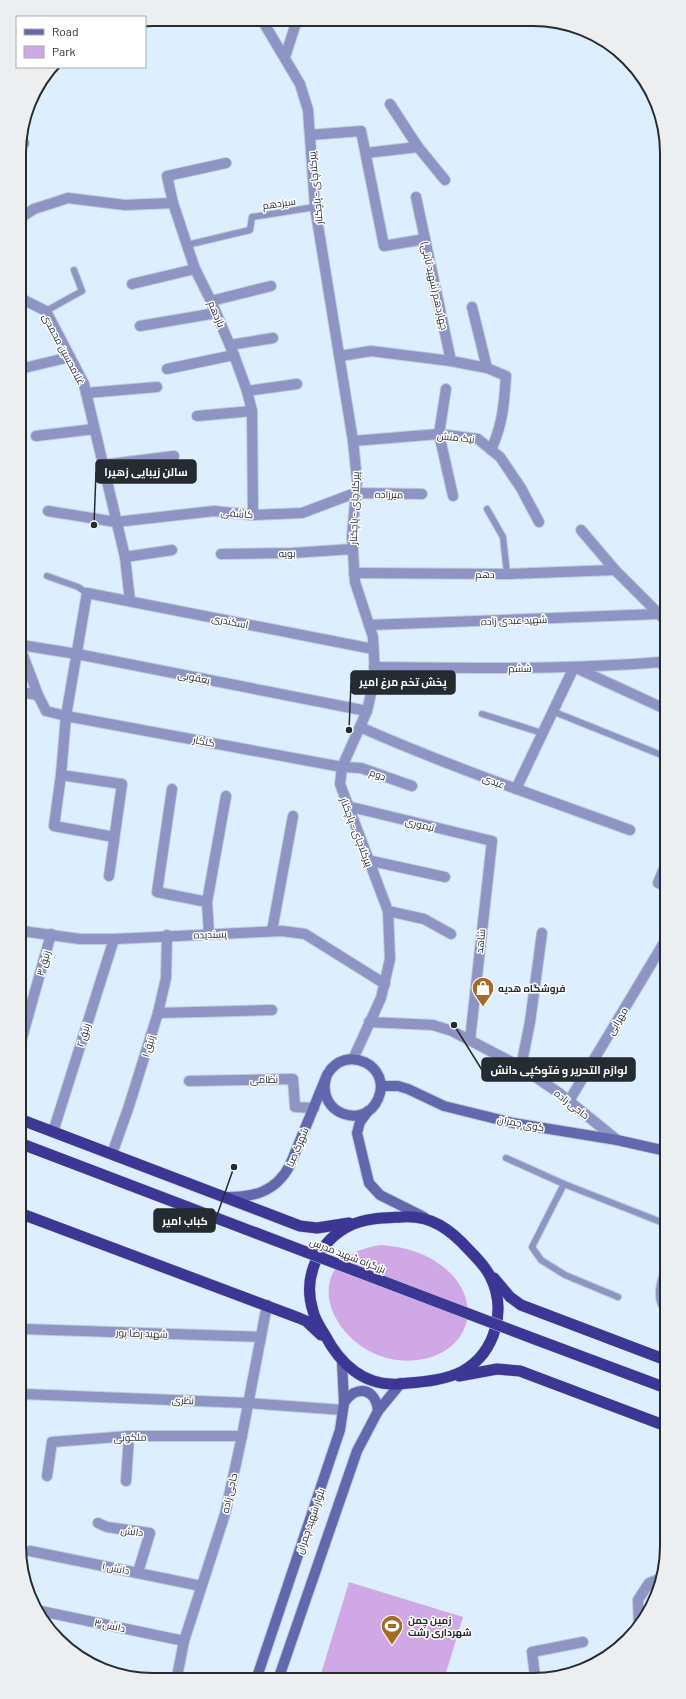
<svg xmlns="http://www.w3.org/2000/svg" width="686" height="1699" font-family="Barlow,Cairo,sans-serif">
<rect width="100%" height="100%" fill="#ddeffe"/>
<g fill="#d0a8e5">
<path d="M381 1245C406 1247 428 1253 447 1270 483 1302 470 1349 424 1359 342 1376 280 1260 381 1245Z"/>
<polygon points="349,1582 463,1617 445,1676 320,1677"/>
</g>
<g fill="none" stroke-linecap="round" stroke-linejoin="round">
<g stroke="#bcccd9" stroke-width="8">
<g id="service">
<polyline points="187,245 250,230 252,217 315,207"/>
<polyline points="46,311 82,291 74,270"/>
<polyline points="487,509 503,537 507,574"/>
<polyline points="47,576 78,587 87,593"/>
<polyline points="552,711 664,756"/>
<polyline points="482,714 542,733"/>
<polyline points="506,1158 564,1184 666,1224"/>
<polyline points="564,1184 532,1247 541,1260 565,1275 618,1297"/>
<path d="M666 1263C661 1279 653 1299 666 1312"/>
</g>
</g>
<g stroke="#bcccd9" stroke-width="12">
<g id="minor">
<polyline points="262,20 300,84 308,110 315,207 353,441 357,480 352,536 355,582 373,637 375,676 367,711 342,767 340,784 388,911 390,959 381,998 353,1059"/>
<polyline points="285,57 297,20"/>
<polyline points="390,104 418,147 445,180"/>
<polyline points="310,135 361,131 384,246 425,239 451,361 487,368"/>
<polyline points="21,138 24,143"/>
<polyline points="366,153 418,147"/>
<polyline points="226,163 167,176 173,203 195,269 211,301 234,355 247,391 252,411 253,515"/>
<polyline points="416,197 425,239"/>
<polyline points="20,218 34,209 68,198 125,205 173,203"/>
<polyline points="132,284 195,269"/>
<polyline points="20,298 46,311 84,384 125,557 130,601"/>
<polyline points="211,301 271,286"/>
<path d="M472 307 487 368 506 376C504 405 503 423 491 450"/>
<polyline points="140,326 216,313"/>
<polyline points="230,345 273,338"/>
<polyline points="340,356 371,351 451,361"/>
<polyline points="24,368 70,357"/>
<polyline points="167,369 234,355"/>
<polyline points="446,389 439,434 453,496"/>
<polyline points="247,391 297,384"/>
<polyline points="86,393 157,387"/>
<polyline points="197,416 252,411"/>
<polyline points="36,436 94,429"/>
<polyline points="353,441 439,434 478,439 500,457 521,488 539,522"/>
<polyline points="102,465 174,456"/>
<polyline points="48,511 116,522 214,511 253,515 302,513 355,493 422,494"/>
<polyline points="581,530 615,570 664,619"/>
<polyline points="221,554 292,553 353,549"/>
<polyline points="125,557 172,550"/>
<polyline points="354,573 507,574 615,570"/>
<polyline points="369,625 659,614"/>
<polyline points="21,645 77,654 367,711"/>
<polyline points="21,650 38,695 46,711 66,716 342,767 361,768 412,786"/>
<path d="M374 667C469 668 565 670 660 662L664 667"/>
<polyline points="21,692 38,695"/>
<path d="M360 727C448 766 539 797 630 830"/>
<polyline points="61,775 122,784 109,876"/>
<polyline points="172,789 157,892 207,902"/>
<polyline points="516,789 574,667 663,708"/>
<polyline points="347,806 492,841 470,1040"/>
<polyline points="114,837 54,826 61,775 66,716 87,593 373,649"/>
<polyline points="367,860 445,877"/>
<polyline points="665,866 658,883 665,886"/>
<polyline points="388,911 424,919 451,934"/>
<polyline points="22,931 80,939 114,939 282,931 305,934 385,984"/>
<polyline points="272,931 293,816"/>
<polyline points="209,934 207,902 226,796"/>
<polyline points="158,1013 272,1010"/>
<polyline points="369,1022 433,1025 452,1031 521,1067 559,1093 617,1140"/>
<polyline points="22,1038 51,934"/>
<polyline points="521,1067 530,1022 542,933"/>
<polyline points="189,1081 293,1079 295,1107 314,1108"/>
<polyline points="569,1101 665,941"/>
<polyline points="53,1132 114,939"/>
<polyline points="112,1154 129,1106 158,1013 166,978 167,935"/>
<polyline points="23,1329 261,1337"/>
<polyline points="23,1394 248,1403 343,1410"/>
<polyline points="47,1476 52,1442 129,1436 242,1436"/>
<polyline points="126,1481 129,1436"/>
<polyline points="98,1523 107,1527 150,1533 138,1572"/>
<polyline points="30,1551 201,1586"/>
<polyline points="36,1610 184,1641"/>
<polyline points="639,1626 638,1600 649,1583 661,1578"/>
<polyline points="535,1676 532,1652 583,1642"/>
<polyline points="177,1677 184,1641 225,1514 242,1436 267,1305"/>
</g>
</g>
<g stroke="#bcccd9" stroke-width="12">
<g id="secondary">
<polyline points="381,1086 398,1086 408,1089 444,1106 513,1123 617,1140 666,1151"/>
<polyline points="368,1111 360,1122 357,1133 369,1183 380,1195 424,1217"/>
<path d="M224 1197C253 1198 276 1192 290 1165L327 1075C345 1042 393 1066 378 1099 364 1131 316 1113 326 1078"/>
<path d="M344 1403C356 1384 376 1388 378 1411"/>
<polyline points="257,1677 340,1430 344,1403 342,1362"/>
<polyline points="279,1677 357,1451 378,1411 401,1383"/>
</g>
</g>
<g stroke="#bcccd9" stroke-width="12">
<g id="trunk">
<polyline points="22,1120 300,1226 317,1228 349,1223"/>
<polyline points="22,1214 299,1318 306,1321 321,1335"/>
<path d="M402 1217C431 1215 450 1229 469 1250 477 1258 485 1266 490 1276 507 1309 496 1352 463 1371 444 1381 419 1382 398 1384 364 1386 340 1364 325 1335 320 1327 315 1320 313 1311 302 1277 319 1240 351 1225 367 1218 385 1218 402 1217Z"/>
<polyline points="494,1278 510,1297 521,1305 666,1360"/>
<polyline points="459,1376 497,1369 520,1371 666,1426"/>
</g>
</g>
<use href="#service" stroke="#8e94c4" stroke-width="6"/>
<use href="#minor" stroke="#8e94c4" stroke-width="10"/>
<use href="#secondary" stroke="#6368ae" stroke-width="10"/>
<use href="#trunk" stroke="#3c3795" stroke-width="11"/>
<g stroke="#bcccd9" stroke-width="12" stroke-linecap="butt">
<polyline id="trunk-bridge" points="22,1144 532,1338 666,1388"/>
</g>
<use href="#trunk-bridge" stroke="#3c3795" stroke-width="11"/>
</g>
<defs>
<g id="shop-pin" transform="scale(1.15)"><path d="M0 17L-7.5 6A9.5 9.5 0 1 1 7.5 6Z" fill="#a26c26" stroke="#fff"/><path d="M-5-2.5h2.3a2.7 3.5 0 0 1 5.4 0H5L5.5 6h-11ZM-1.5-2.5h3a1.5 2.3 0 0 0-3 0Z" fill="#fff"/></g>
<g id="stadium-pin" transform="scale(1.15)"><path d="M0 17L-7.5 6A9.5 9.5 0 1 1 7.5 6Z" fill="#a26c26" stroke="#fff"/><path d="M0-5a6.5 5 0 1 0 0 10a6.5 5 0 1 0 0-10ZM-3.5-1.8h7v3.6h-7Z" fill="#fff"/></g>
</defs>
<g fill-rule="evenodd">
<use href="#shop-pin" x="483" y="988"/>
<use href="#stadium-pin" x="392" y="1626"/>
</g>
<g text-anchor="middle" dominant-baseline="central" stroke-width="3" stroke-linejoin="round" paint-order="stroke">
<g font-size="10" fill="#242b31" stroke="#fff">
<text transform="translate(315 188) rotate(-96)">پیرکلاچای - پاچکنار</text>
<text transform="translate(279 203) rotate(-8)">سیزدهم</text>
<text transform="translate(435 286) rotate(77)">چهاردهم (شهید ثابتی)</text>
<text transform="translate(217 314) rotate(67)">یازدهم</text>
<text transform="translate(64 349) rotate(62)">غلامحسین محمدی</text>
<text transform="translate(456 437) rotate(6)">نیک منش</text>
<text transform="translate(389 494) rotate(1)">میرزاده</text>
<text transform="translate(354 508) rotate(-88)">پیرکلاچای - پاچکنار</text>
<text transform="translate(237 513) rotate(5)">کاشفی</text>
<text transform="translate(287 553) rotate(-2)">بویه</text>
<text x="485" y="574">دهم</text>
<text transform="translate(514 620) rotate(-2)">شهید عبدی زاده</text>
<text transform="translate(230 621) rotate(11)">اسکندری</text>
<text transform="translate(520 668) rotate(-1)">ششم</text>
<text transform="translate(194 677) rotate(11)">یعقوبی</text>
<text transform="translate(204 741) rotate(10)">گلکار</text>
<text transform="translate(378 774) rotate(20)">دوم</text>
<text transform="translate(494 781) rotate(21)">عبدی</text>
<text transform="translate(420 824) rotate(14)">تیموری</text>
<text transform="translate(357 832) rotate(69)">پیرکلاچای - پاچکنار</text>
<text transform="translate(210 934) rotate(-2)">پسندیده</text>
<text transform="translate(480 941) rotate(-84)">شاهد</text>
<text transform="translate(43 963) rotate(-74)">زنبق ۳</text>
<text transform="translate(617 1021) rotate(-59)">مهرابی</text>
<text transform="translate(83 1035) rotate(-73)">زنبق ۲</text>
<text transform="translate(148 1046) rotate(-73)">زنبق ۱</text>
<text transform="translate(264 1079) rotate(-1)">نظامی</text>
<text transform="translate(572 1104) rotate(38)">حاجی زاده</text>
<text transform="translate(521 1123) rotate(11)">کوی چمران</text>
<text transform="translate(297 1147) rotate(-67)">شهرک صبا</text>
<text transform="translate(348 1255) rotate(21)">بزرگراه شهید مدرس</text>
<text transform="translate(142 1333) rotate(2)">شهید رضا پور</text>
<text transform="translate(183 1400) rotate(2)">نظری</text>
<text transform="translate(130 1437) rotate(-2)">ملکوتی</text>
<text transform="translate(229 1493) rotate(-77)">حاجی زاده</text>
<text transform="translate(310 1521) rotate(-71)">بلوار شهید چمران</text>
<text transform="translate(132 1531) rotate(8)">دانش</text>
<text transform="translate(116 1568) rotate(11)">دانش ۱</text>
<text transform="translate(110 1625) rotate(12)">دانش ۳</text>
</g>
<g font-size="10" font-weight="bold" fill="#242b31" stroke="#fff" text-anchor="start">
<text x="498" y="988">فروشگاه هدیه</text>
<text x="408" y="1620">زمین چمن<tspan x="408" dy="12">شهرداری رشت</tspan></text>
</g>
</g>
<path d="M0 0H686V1699H0ZM153 26H533A127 127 0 0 1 660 153V1546A127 127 0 0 1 533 1673H153A127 127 0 0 1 26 1546V153A127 127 0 0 1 153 26Z" fill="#edeeef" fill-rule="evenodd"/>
<path fill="none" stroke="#242b31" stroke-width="2" d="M153 26H533A127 127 0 0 1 660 153V1546A127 127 0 0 1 533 1673H153A127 127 0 0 1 26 1546V153A127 127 0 0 1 153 26Z"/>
<path fill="none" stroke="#242b31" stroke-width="1.5" d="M94 525L96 472M349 730L351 683M454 1025L482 1070M234 1167L215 1221"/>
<g fill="#242b31" stroke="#fff" stroke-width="1.5">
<circle cx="94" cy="525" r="4"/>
<circle cx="349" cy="730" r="4"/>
<circle cx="454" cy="1025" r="4"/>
<circle cx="234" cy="1167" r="4"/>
</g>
<g fill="#242b31" stroke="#242b31" stroke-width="1.5">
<rect x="96" y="460" width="100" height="23" rx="4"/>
<rect x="351" y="671" width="104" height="23" rx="4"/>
<rect x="482" y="1058" width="153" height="23" rx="4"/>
<rect x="154" y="1209" width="61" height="23" rx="4"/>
</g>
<g font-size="11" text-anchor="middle" font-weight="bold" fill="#fff">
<text x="146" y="476">سالن زیبایی زهیرا</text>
<text x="403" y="686">پخش تخم مرغ امیر</text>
<text x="559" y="1074">لوازم التحریر و فتوکپی دانش</text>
<text x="185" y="1225">کباب امیر</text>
</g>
<rect x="16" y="16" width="130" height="52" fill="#ffffff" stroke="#a7aaad"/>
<rect x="24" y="29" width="20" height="6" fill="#6368ae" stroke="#a7aaad"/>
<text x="52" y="36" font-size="12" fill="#242b31">Road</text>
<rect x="24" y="46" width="20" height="12" fill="#d0a8e5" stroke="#a7aaad"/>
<text x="52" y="56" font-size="12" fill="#242b31">Park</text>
</svg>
